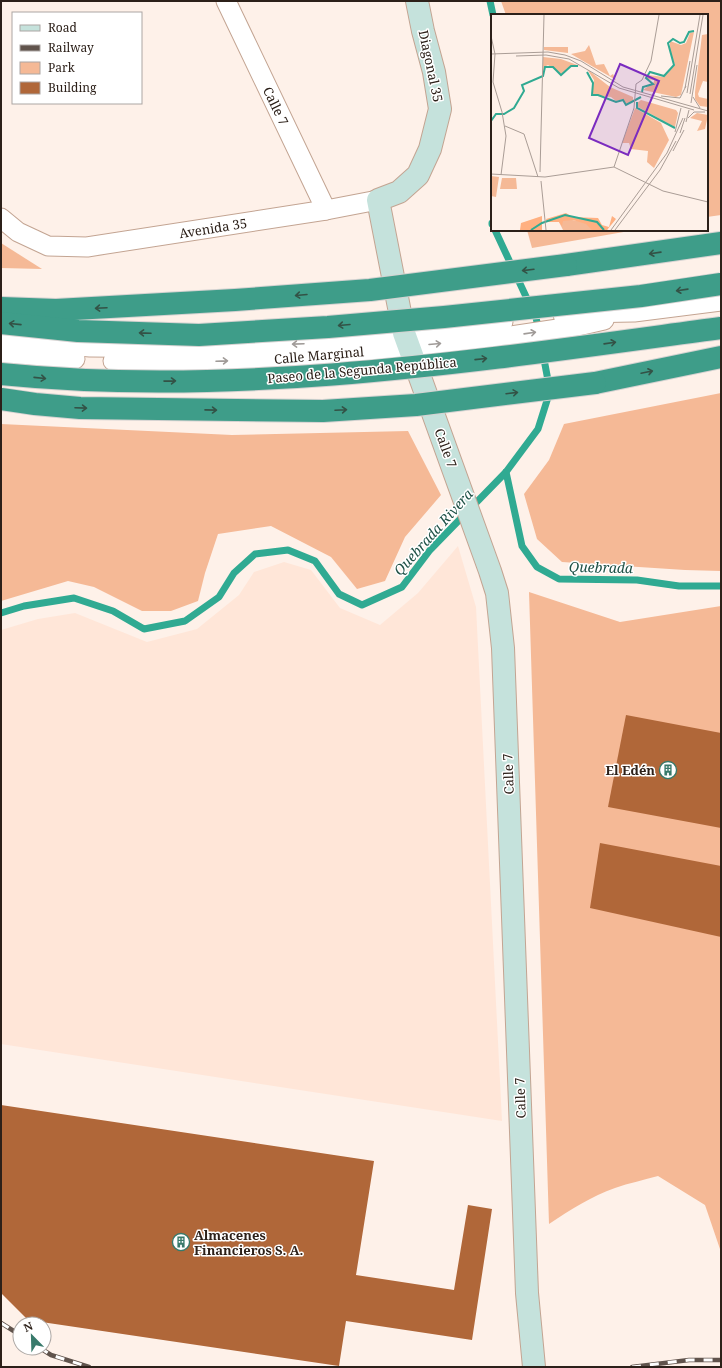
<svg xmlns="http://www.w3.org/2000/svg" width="722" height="1368" font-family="'Noto Serif',serif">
<rect width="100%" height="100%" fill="#fef1e9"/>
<polygon fill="#ffe6d8" points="458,546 476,607 502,1121 1,1044 1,630 38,619 75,613 147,642 197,629 239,595 254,572 284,562 311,570 340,608 380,625 418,593"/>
<g fill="#f5b996">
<polygon points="501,1 721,1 721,215 707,217 707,15 506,15"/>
<polygon points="527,230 635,230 532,248"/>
<polygon points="1,243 42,269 1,268"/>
<polygon points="721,393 721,571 685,570 562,562 537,539 524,494 549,460 564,424"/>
<polygon points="1,424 232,435 408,431 441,495 405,537 385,581 357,589 331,557 271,526 218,534 205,573 198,601 171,611 142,611 94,587 68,581 1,601"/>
<path d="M529 592 620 622 721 606V1252L705 1205 658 1176C644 1180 629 1183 615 1188 592 1196 570 1210 549 1224Z"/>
</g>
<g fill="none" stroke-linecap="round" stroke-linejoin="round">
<g stroke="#30aa92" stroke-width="7">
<polyline points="490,1 493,15"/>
<polyline points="492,223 492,224"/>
<polyline points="495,230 536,318 539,330"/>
<polyline points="506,472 522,546 537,567 559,579 637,580 679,586 721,586"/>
<polyline points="1,613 24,606 74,598 113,611 144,629 185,621 219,597 234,573 255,554 288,550 315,561 339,594 362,605 402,587 430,550 506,472 538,429 550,391 543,354"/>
</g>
</g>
<g fill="#b06739">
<polygon points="626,715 721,733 721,828 608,807"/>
<polygon points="600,843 721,866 721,937 590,908"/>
<polygon points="1,1105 374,1161 356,1275 454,1290 468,1205 492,1209 472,1340 346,1321 339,1366 28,1320 1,1293"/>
</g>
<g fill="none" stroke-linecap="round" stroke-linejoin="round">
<g stroke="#c3a492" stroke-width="21">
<g id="street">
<polyline points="226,1 326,210"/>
<polyline points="1,218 18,232 48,246 87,247 326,210 378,200"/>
<polyline points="563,315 579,313 634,312 721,301"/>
<polyline points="1,339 90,347 187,348 311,343 503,322"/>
<polyline points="1,353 75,359"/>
<polyline points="113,361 183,362 300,358 503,337 578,326 604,320"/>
</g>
</g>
<g stroke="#c3a492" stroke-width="24">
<polyline id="secondary" points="417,1 423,31 434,72 440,109 430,149 418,175 399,192 378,200 404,333 490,571 497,593 503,648 527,1293 534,1367"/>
</g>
<g stroke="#d5d2d1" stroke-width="24">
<g id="highway">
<polyline points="566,265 721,243"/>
<polyline points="595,383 721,357"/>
</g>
</g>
<use href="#street" stroke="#fff" stroke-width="19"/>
<use href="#secondary" stroke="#c5e2dc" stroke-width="22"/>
<use href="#highway" stroke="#3e9d89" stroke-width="22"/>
<g stroke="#60534c" stroke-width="4.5">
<g id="rail">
<polyline points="1,1323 20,1335"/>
<polyline points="40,1348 51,1355 89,1367"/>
<polyline points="632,1367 689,1360 721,1360"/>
</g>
</g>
<use href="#rail" stroke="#fff" stroke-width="3" stroke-dasharray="9" stroke-linecap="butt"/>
<g stroke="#d5d2d1" stroke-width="24" stroke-linecap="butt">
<g id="highway-bridge">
<polyline points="1,308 56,310 235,300 370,290 566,265"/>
<polyline points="1,323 78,331 199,335 328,327 444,317 641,296 721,284"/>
<path d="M1 374C241 398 483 360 721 328"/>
<polyline points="1,399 35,404 80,408 323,411 416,405 595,383"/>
</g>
</g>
<use href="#highway-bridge" stroke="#3e9d89" stroke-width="22"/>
</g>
<defs><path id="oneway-shaft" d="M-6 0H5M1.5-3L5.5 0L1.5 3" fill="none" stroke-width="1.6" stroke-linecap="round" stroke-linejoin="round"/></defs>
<g stroke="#335246">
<use href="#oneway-shaft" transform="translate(655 253) rotate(172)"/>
<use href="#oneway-shaft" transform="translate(528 270) rotate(173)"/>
<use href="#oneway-shaft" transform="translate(682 290) rotate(172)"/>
<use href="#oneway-shaft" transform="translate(301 295) rotate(175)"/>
<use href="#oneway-shaft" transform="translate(101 308) rotate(177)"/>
<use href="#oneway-shaft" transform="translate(15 324) rotate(-174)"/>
<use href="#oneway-shaft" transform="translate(344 325) rotate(175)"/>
<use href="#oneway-shaft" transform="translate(145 333) rotate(-178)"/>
<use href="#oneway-shaft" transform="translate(610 343) rotate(-8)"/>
<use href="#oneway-shaft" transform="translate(481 359) rotate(-6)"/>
<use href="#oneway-shaft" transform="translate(647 372) rotate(-12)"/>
<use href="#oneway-shaft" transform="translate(40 378) rotate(6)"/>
<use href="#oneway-shaft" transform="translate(170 381) rotate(-1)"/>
<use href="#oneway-shaft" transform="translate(512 393) rotate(-7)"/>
<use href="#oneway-shaft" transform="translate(81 408) rotate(2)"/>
<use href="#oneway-shaft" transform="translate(211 410) rotate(1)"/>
<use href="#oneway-shaft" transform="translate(341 410) rotate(-3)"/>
</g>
<g stroke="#a09b98">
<use href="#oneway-shaft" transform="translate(530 333) rotate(-8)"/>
<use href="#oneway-shaft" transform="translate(298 344) rotate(178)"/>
<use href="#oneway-shaft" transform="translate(435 344) rotate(-5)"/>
<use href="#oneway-shaft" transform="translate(222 361) rotate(-2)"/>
</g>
<defs>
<g id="building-ring" transform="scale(0.9)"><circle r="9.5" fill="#fff" stroke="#387a6b" stroke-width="1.5"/><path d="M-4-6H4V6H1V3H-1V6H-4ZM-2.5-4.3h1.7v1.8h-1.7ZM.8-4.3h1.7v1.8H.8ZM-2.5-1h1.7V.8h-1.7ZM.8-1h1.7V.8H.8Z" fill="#387a6b"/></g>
</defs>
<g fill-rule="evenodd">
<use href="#building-ring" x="668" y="770"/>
<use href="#building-ring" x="181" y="1242"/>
</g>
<g text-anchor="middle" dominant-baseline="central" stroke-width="3" stroke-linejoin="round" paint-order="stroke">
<g font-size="13" fill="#2c2019" stroke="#fff">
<text transform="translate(431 66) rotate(78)">Diagonal 35</text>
<text transform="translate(276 106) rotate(64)">Calle 7</text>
<text transform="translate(213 228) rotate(-9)">Avenida 35</text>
<text transform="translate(319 355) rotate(-5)">Calle Marginal</text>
<text transform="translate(362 370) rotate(-5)">Paseo de la Segunda República</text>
<text transform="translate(446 448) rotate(70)">Calle 7</text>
<text transform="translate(508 774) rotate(-92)">Calle 7</text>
<text transform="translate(520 1098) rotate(-92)">Calle 7</text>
</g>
<g font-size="13" font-weight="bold" fill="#2c2019" stroke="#fff" text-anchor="end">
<text x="655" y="770">El Edén</text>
<text x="194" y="1235" text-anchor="start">Almacenes<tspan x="194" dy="15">Financieros S. A.</tspan></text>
</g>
<g font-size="14" font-style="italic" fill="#1f5146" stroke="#fff">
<text transform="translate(433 532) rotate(-48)">Quebrada Rivera</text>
<text transform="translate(601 567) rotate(1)">Quebrada</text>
</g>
</g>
<g transform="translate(491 14)">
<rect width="217" height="217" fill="#fef1e9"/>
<path d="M203 18 190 81 185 83 152 76 163 68V66L156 65 157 61 173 63 184 51 179 38V27L190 31 195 29 199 19ZM217 20V68L212 67 207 80 208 83 217 85V93L209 92 204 85V78L211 21ZM98 31 105 51 113 50 119 62 122 60 125 66 80 40 94 37ZM53 33H77V39L53 36ZM52 43 70 45 89 52 80 51 70 60 57 51 53 53 52 61ZM96 55 119 73 142 83V87L135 90 132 85 125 87 120 83 101 81 103 66ZM150 86 185 96 187 99 184 113 147 93 146 89ZM144 94 170 109 178 126 163 154 156 148 157 137 140 135 138 129H131ZM206 99 217 101 214 115 206 117 211 107 199 104ZM0 162 8 163 5 183 0 182ZM11 164H25L26 175H9ZM75 205 106 210 117 216H72L68 208Z" fill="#f5b996"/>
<path d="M75 199 81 203 107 204 111 211 118 213 121 202 125 205 116 216H101L95 210 82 206 72 207 71 212 68 208H56L55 205ZM51 202V216H29L30 209Z" fill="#ffb081"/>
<path fill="none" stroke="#30aa92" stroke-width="2" d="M96 58 102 69 101 81H107L125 88 132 86 135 91 150 83M151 78 152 73 162 70 155 64 159 58 173 62 183 51 177 29 182 25 189 29 193 28 198 18 203 17M146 88V94L184 114M0 107 5 100H13L23 94 33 77 31 71 52 62 54 53H62L70 61 80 52H87M40 216 51 209 74 201 106 208 113 216"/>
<path fill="none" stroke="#aa9d96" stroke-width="1" d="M0 22 4 40 2 68 11 98 15 122 10 161M0 40 57 38 74 41 90 47 132 73 217 97M25 42 55 41 78 45 128 74 203 96M194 74 199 47M196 79 209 1M199 80 212 1M170 82 189 84 195 72M202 83 209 94M200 89 206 51M197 104 203 98H214M195 108 198 96M14 112 33 120 47 163M184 118 190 94M189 119 194 104M182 137 193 116M123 153 143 94 145 70 151 66 160 47 168 1M49 158 53 1M0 160 54 163 123 153 172 177 217 188M50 167 55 216M120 216 176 139 192 104M124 216 169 156 185 127"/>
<path fill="#7b2cbf" fill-opacity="0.15" stroke="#7b2cbf" stroke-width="2" d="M129 50 168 67 137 141 98 124Z"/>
<rect width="217" height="217" fill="none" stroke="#2c2019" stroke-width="2"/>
</g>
<rect width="722" height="1368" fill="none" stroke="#2c2019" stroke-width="4"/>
<rect x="12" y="12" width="130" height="92" fill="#ffffff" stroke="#aba6a3"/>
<rect x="20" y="25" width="20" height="6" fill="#c5e2dc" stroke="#aba6a3"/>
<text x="48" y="32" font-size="12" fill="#2c2019">Road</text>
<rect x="20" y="45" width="20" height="6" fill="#60534c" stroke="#aba6a3"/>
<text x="48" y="52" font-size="12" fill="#2c2019">Railway</text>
<rect x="20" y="62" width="20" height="12" fill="#f5b996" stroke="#aba6a3"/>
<text x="48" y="72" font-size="12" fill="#2c2019">Park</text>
<rect x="20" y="82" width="20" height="12" fill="#b06739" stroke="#aba6a3"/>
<text x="48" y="92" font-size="12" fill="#2c2019">Building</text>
<g transform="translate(32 1336) rotate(337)"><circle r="19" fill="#ffffff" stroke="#aba6a3"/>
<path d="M0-3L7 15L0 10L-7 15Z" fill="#387a6b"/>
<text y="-6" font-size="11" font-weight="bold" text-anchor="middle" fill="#2c2019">N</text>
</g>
</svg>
